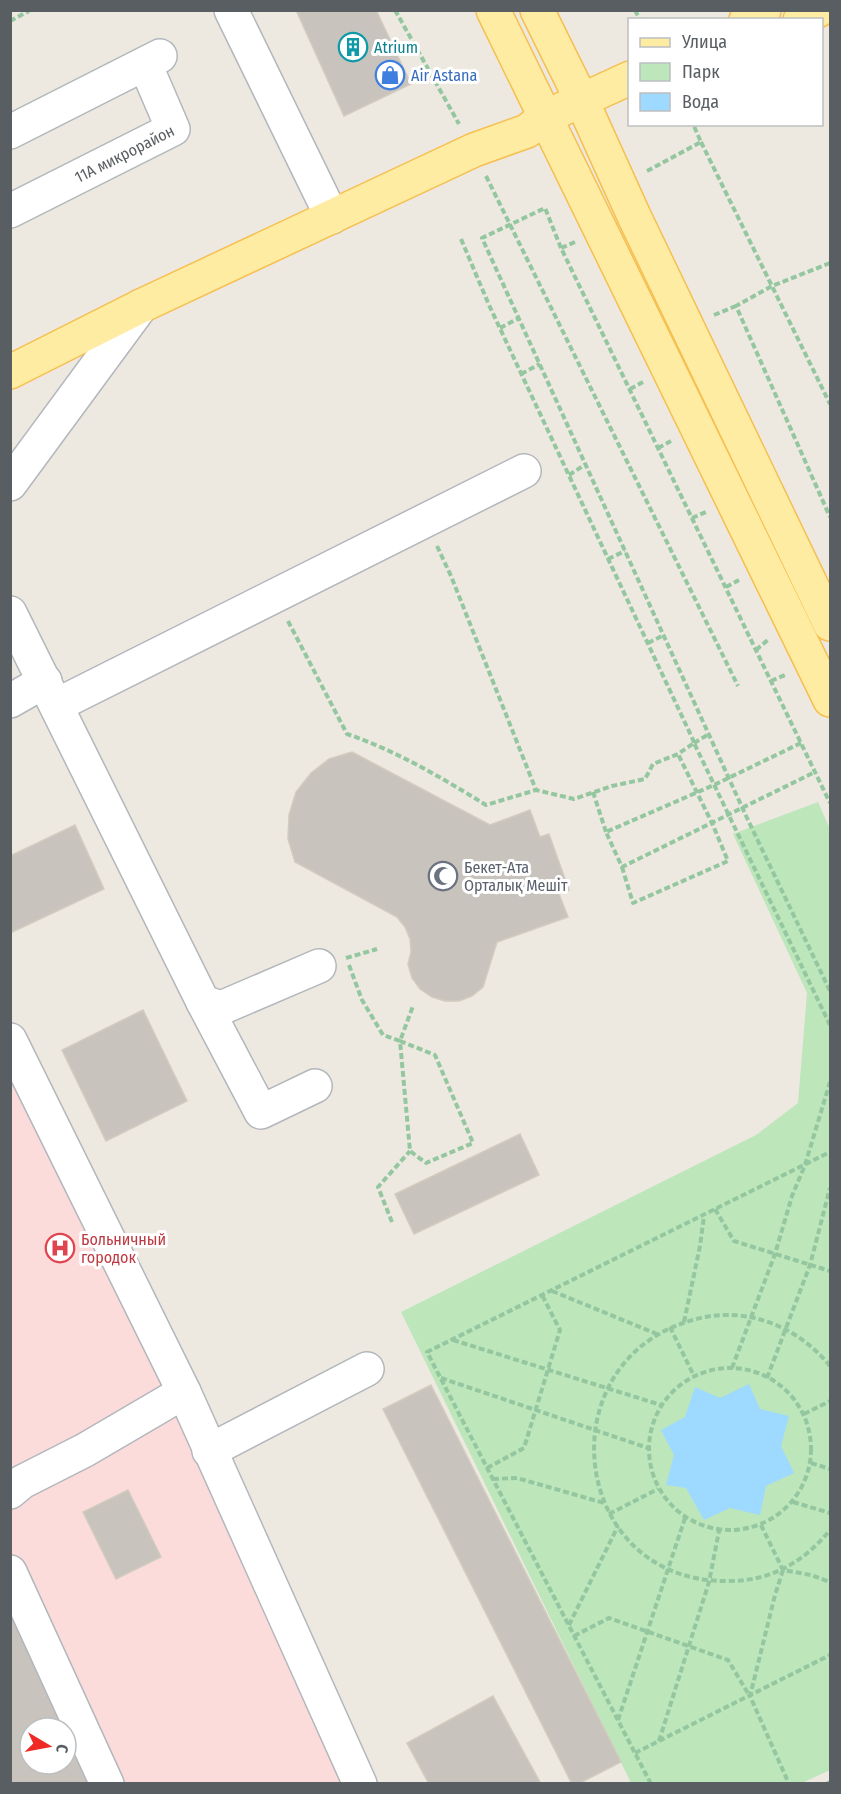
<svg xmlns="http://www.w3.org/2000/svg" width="841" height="1794" font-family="'Fira Sans Condensed',sans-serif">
<rect width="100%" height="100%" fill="#ede9e0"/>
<path fill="#fcdcda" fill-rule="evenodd" d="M10 1046 343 1783H11ZM30 1728H66V1764H30Z"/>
<polygon fill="#bde6bb" points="818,802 830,829 830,1770 802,1783 631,1783 401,1312 756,1135 798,1103 807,993 733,834"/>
<polygon fill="#9edaff" points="749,1384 760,1409 789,1416 781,1446 794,1473 766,1486 760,1515 730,1508 704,1520 686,1488 666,1485 674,1455 661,1430 685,1417 695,1387 720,1398"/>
<g fill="#c8c4bd" stroke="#d2cbbf" stroke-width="1.5" fill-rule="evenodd">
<polygon points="296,10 376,10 411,84 344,116"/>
<polygon points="352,752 490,825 530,810 540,837 549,834 569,890 559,894 568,917 497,942 483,987 472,996 459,1001 445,1001 432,997 420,989 412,978 408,964 411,952 410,939 405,927 397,917 295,862 288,839 289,815 296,792 311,773 329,759"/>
<polygon points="75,825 104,889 10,933 10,856"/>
<polygon points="143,1010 187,1101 106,1141 62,1050"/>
<polygon points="520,1134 539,1175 414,1234 395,1194"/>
<polygon points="431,1385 621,1762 578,1784 572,1784 383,1409"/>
<polygon points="128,1490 161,1557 116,1579 83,1512"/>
<path d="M10 1602 95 1784H13L10 1779ZM30 1728H66V1764H30Z"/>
<polygon points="493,1696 541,1784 429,1784 407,1743"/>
</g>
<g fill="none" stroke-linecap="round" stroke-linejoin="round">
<g stroke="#b3b7bc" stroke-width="36">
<g id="minor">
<polyline points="231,10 332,217"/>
<polyline points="10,132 160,56"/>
<path id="s1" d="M10 211 173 129 145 64"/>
<polyline points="10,484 141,306"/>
<polyline points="10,613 203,1002 221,1008 319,966"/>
<polyline points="10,701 45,681"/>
<polyline points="57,705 524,471"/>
<polyline points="203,1002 261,1112 315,1086"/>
<polyline points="10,1040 184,1392 360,1784"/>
<polyline points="209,1451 367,1369"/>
<polyline points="10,1492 22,1482 85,1450 184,1392"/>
<polyline points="10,1572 107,1784"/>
</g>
</g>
<g stroke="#f6bf50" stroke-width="36">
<g id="major">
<polyline points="493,10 830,700"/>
<polyline points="537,10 582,101 634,216 830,624"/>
<polyline points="746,20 764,10"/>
<polyline points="800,20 819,10"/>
<polyline points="10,372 141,306 474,150 527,131 545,117 630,78"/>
</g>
</g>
<g stroke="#94c7a0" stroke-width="4" stroke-dasharray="6 3" stroke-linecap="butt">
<polyline points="395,10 459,124"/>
<polyline points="635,10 640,20"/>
<polyline points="10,21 29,11"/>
<polyline points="701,142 830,404"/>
<polyline points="647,171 701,142 693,124"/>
<polyline points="486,176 738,686"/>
<polyline points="461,239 489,305 695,744"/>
<polyline points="575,242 561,248 830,803"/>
<polyline points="561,248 545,208 482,238 747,818 830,991"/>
<polyline points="830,263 772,286 736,306 830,517"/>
<polyline points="714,315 736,306"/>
<polyline points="500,328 519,318"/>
<polyline points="521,374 540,364"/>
<polyline points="630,389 643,382"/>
<polyline points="658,448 671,441"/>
<polyline points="569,475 586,464"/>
<polyline points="692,518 706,512"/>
<polyline points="437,546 451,576 536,790 574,799 612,786 645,779 653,764 678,754 694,743 830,1025"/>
<polyline points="608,559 625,551"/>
<polyline points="726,587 739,580"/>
<path d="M288 621 347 734C397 751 442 778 486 805L536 790"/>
<polyline points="648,643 664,635"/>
<polyline points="756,650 769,639"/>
<polyline points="771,681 785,675"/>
<polyline points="694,743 709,734"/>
<polyline points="801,743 714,785 606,832 622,867 815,772"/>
<polyline points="593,792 606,832"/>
<polyline points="622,867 633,903 728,861 712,823 678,754"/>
<polyline points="346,958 377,949"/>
<polyline points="349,965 362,1000 383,1035 400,1041 413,1006"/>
<polygon points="400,1041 435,1055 473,1143 426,1163 410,1151"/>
<polyline points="715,1209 734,1241 830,1271"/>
<polyline points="392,1222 378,1187 410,1151"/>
<polyline points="552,1291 657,1334"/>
<polyline points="684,1322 700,1246 704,1216"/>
<polyline points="670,1327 694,1376"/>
<polyline points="453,1340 661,1405"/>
<path d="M830 1366C800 1329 753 1308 705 1317 542 1350 566 1584 729 1581 771 1581 804 1562 830 1530"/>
<circle cx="730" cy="1449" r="81"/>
<polyline points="732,1368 775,1254 792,1196 805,1165 830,1082"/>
<polyline points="441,1378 648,1448"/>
<polyline points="767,1378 810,1265 830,1188"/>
<polyline points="804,1414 830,1401"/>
<polyline points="811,1463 830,1469"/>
<polyline points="487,1468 524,1448 560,1330 542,1295"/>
<polyline points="493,1479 517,1478 604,1503"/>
<polyline points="793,1502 830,1513"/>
<polyline points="609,1514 658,1489"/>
<polyline points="761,1525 783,1570 811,1575 830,1582"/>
<polyline points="783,1570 775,1595 750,1696 789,1784"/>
<polyline points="569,1625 618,1526"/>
<polyline points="574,1636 609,1618 728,1660 749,1695"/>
<polyline points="618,1720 685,1518"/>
<polyline points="659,1741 709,1582 719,1531"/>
<polyline points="635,1753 830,1655"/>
<polyline points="651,1784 427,1352 830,1152"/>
<polyline points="826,1784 830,1782"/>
</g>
<use href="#minor" stroke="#fff" stroke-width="33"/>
<use href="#major" stroke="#ffeca3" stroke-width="33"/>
</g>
<defs>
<g id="building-ring" transform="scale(1.5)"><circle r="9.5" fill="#fff" stroke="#0f9aa8" stroke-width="1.5"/><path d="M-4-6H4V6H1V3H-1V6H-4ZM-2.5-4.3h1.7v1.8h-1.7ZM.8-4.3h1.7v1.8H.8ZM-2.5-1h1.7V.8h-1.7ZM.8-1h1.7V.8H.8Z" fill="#0f9aa8"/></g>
<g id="shop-ring" transform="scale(1.5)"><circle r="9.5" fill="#fff" stroke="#3f7fe0" stroke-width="1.5"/><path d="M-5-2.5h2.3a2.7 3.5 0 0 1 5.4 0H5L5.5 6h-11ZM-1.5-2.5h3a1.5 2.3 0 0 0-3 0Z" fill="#3f7fe0"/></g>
<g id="mosque-ring" transform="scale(1.5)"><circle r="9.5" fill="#fff" stroke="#6b7280" stroke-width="1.5"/><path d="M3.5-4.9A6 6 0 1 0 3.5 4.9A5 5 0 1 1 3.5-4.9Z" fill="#6b7280"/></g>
<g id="hospital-ring" transform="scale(1.5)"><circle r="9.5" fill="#fff" stroke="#e0444e" stroke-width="1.5"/><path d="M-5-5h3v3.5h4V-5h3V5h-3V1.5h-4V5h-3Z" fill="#e0444e"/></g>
</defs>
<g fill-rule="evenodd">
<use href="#building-ring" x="353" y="47"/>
<use href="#shop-ring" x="390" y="75"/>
<use href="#mosque-ring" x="443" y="876"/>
<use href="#hospital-ring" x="60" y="1248"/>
</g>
<g text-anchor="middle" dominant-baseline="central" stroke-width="6" stroke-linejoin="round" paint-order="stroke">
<g font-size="16" fill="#0d838f" stroke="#fff" text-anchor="start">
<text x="374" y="47">Atrium</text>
</g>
<g font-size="16" fill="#366cbe" stroke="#fff" text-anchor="start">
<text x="411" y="75">Air Astana</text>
</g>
<g font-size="16" fill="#595e62" stroke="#fff">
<text stroke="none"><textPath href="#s1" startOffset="128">11А микрорайон</textPath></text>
</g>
<g font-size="16" fill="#5b616d" stroke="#fff" text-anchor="start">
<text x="464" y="867">Бекет-Ата<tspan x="464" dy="18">Орталық Мешіт</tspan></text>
</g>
<g font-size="16" fill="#be3a42" stroke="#fff" text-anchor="start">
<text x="81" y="1239">Больничный<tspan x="81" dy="18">городок</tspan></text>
</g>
</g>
<rect width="841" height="1794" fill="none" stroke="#595e62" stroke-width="24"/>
<rect x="628" y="18" width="195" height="108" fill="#ffffff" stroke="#bdbfc0" stroke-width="1.5"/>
<rect x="640" y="38" width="30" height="9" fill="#ffeca3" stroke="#bdbfc0" stroke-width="1.5"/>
<text x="682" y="48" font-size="18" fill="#595e62">Улица</text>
<rect x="640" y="63" width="30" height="18" fill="#bde6bb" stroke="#bdbfc0" stroke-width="1.5"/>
<text x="682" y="78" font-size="18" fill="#595e62">Парк</text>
<rect x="640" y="93" width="30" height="18" fill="#9edaff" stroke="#bdbfc0" stroke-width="1.5"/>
<text x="682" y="108" font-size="18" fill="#595e62">Вода</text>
<g transform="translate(48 1746) rotate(100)"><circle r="28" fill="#ffffff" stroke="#bdbfc0" stroke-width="1.5"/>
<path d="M0-4.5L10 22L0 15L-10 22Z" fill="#ef2a24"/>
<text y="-9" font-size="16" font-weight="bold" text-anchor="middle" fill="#595e62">С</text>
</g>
</svg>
